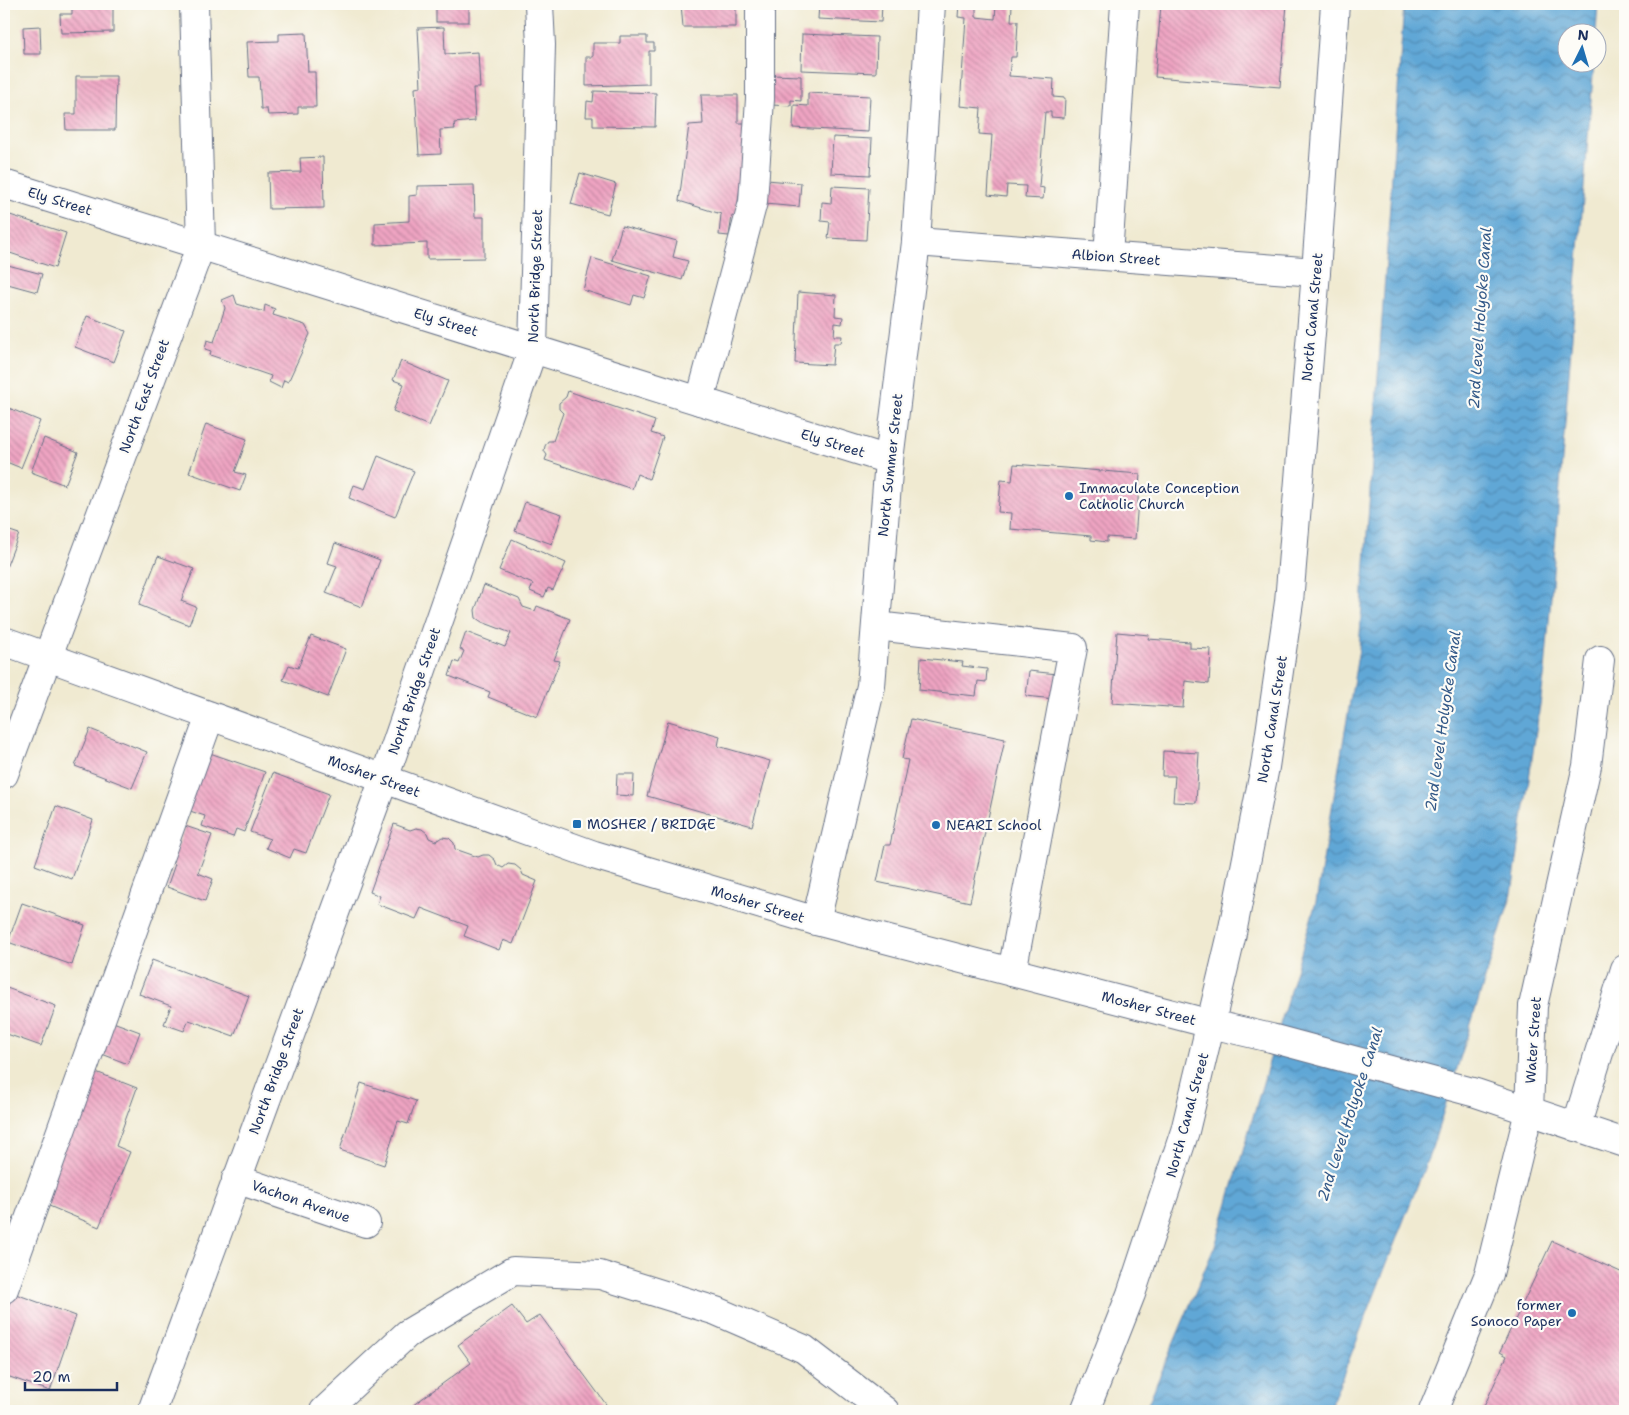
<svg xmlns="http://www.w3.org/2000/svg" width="1629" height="1415" font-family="'Shantell Sans',sans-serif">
<defs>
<pattern id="water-waves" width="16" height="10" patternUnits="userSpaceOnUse" patternTransform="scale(1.25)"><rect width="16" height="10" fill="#60a7d6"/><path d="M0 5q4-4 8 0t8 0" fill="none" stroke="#4e88b1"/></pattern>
<pattern id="building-back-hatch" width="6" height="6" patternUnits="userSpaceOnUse" patternTransform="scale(1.25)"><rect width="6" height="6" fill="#efa4c2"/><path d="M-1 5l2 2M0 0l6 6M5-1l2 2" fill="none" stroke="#c186a1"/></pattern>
</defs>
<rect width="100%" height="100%" fill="#fdfcf7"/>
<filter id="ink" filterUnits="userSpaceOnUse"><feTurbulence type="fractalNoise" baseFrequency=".02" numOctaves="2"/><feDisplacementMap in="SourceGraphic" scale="10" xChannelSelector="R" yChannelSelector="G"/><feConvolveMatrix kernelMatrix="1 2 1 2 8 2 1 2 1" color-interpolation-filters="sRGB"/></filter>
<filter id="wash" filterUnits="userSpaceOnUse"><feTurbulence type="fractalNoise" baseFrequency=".0096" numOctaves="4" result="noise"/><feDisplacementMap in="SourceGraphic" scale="20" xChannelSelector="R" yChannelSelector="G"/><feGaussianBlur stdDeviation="1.12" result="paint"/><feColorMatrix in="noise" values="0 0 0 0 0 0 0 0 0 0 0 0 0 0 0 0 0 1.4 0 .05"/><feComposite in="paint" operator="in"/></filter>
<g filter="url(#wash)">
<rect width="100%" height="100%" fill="#f0ead1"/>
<polygon fill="url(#water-waves)" stroke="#3e6b9a" points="1404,4 1598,4 1596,32 1566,32 1566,62 1594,63 1545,671 1512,893 1432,1148 1329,1411 1145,1411 1216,1243 1316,902 1359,649"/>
<g id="blocks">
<g fill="url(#building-back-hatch)">
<polygon points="72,4 113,4 113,32 61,33 60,14 72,14"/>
<rect x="436" y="4" width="33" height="18"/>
<polygon points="681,4 736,4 736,27 683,27"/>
<polygon points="819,4 882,4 881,22 818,19"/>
<polygon points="959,4 976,5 976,17 995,19 996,5 1012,6 1011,21 1018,21 1016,57 1011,57 1009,76 1054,79 1053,97 1065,98 1064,118 1051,117 1051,112 1045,112 1039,187 1044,188 1043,199 1025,198 1026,186 1007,185 1006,197 988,195 992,135 979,134 981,108 960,106 966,18 958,17"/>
<polygon points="1161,4 1287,4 1280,87 1155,77"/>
<polygon points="40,26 41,54 24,54 23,27"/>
<polygon points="444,27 445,54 478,52 480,88 473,88 475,121 454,123 455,129 440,130 441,154 419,155 415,88 421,87 418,28"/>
<polygon points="306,33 308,72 315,72 316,107 298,107 298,114 268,115 267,109 261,109 259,77 249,77 247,42 279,41 279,34"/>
<polygon points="802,34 877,37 876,73 801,70"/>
<polygon points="620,36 647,36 647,43 654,43 654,51 649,51 649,84 586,86 586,57 593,57 593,43 620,43"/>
<polygon points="771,75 801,76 801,101 791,100 791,106 771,105"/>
<polygon points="76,76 116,76 115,130 66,130 65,114 76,114"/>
<polygon points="594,91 656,93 655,127 593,126 593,117 586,117 587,101 593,102"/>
<polygon points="808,93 870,96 868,132 793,128 794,105 808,106"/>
<polygon points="701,95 738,95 738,123 748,123 736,217 732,216 729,236 719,235 721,214 679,201 689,125 703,124"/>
<polygon points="833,137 872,139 870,175 831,173"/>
<polygon points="323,157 324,208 269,209 268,173 301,172 300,158"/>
<polygon points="580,173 616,184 608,214 571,204"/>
<polygon points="767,180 801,183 799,207 765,204"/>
<polygon points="474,185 475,217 484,217 484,258 427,259 427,243 375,245 375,223 409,221 409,196 417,195 417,186"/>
<polygon points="832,186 869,188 866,240 828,238 830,222 821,221 822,202 831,203"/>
<polygon points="7,214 66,233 55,268 4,251 4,225"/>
<polygon points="622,226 677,241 673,257 688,261 682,280 612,260"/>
<polygon points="592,258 651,276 644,298 634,295 631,305 583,290"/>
<polygon points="4,264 42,274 37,292 4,283"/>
<polygon points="798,292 836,295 835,316 843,317 842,324 835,323 834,336 842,336 841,343 834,343 832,365 795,363"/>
<polygon points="234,295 237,304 264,312 265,305 275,309 273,315 305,325 310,334 288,382 284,380 281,388 269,382 271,376 210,355 211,351 205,349 207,340 214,342 225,308 222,300"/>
<polygon points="87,316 126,331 114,362 75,347"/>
<polygon points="401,361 448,381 429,426 393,411 404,384 393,380"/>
<polygon points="568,391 655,421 651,433 663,437 649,479 637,474 632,489 545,460 547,455 544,451 545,446 548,441 553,441 563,413 559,409 559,403 566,397"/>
<polygon points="4,406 40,421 21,468 4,461"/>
<polygon points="206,424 247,439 235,472 246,475 240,491 189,473"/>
<polygon points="44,438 78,452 65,485 31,472"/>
<polygon points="378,456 414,471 395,517 349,498 354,485 365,489"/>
<polygon points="1014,464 1140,474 1135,539 1107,537 1107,542 1091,540 1091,536 1010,529 1011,513 998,512 1001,480 1012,481"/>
<polygon points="525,502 562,514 552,544 515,531"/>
<polygon points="4,529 19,534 4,573"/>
<polygon points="512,539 566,563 553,590 548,588 544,597 530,591 533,584 499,570"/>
<polygon points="335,543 380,560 362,607 326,593 337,566 328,563"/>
<polygon points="158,556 194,569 181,601 196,607 189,625 139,605"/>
<polygon points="484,585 519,599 523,607 535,611 537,606 570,619 554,660 560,661 537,717 488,697 490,692 449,676 454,661 459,663 464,651 460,649 466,632 505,647 511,633 482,622 476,618 475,610"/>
<polygon points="1117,632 1149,635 1148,639 1190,642 1190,648 1211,649 1209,684 1185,681 1183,708 1112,703"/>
<polygon points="311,636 346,649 328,697 283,680 289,665 298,668"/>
<polygon points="921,658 963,662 962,666 987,669 986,682 978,681 976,696 919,690"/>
<polygon points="1029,671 1057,674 1054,699 1026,696"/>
<polygon points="911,719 1005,739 970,902 877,882 885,845 890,845 908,760 902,759"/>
<polygon points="668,721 720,736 718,746 770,761 752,826 647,796"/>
<polygon points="90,729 147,752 132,788 75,766"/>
<polygon points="204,751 265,772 244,832 236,829 233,837 202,826 205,816 184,809"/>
<polygon points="1163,751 1199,753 1196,803 1173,802 1175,776 1162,776"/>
<polygon points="273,773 329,794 306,853 294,849 290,858 266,848 270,839 250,832"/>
<polygon points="617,774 634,774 633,796 616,795"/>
<polygon points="56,806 93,820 72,879 35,865"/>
<polygon points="394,824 410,830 416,828 422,829 427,833 429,838 436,841 442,837 449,838 454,843 455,849 478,857 483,855 489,855 495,860 497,865 503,868 508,864 515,865 521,870 523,875 537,881 513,944 503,940 499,950 464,936 468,926 421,908 416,919 377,904 380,896 370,892"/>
<polygon points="185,826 212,835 198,873 213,879 205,901 167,887 175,864 172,862"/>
<polygon points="22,903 85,925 72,965 8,942"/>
<polygon points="152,960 249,996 234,1036 189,1020 184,1031 164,1024 171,1006 139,994"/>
<polygon points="4,987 56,1006 41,1046 4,1033"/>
<polygon points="113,1022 140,1032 128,1064 102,1054"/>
<polygon points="91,1070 137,1088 116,1146 130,1152 99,1227 42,1203"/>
<polygon points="361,1083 416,1101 408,1124 398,1121 384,1165 340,1150"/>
<polygon points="1552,1241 1625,1274 1625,1411 1482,1411 1507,1356 1500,1352"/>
<polygon points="13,1293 76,1316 50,1391 4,1375 4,1319"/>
<polygon points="512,1306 526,1324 540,1315 611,1411 405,1411 471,1363 458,1345"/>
</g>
</g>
</g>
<g filter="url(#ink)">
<use href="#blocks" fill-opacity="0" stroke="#667086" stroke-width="1"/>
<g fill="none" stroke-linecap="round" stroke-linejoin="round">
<g stroke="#667086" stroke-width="30">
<g id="minor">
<polyline points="4,184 889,460"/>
<polyline points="916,242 1316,272"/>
<polyline points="1108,256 1125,4"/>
<polyline points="700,401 753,202 760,99 760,4"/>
<polyline points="876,626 1073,648 1012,972"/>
<polyline points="4,641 594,855 816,921 1211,1024 1271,1038 1476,1093 1625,1143"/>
<polyline points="4,774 201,245 194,4"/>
<polyline points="816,921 871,686 889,460 916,242 931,4"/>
<polyline points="1576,1127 1625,969"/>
<polyline points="236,1179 366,1223"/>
<polyline points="4,1289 210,716"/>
<polyline points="152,1411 384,779 533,349 541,45 539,4"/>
<polyline points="324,1411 407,1334 513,1271 600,1275 716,1311 804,1349 885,1411"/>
<polyline points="1085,1411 1131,1294 1185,1131 1231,938 1265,767 1289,602 1316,272 1335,4"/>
<polyline points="1433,1411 1489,1274 1529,1111 1533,1006 1587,766 1600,660"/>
</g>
</g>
<use href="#minor" stroke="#fff" stroke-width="28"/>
</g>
</g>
<g fill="#1f6fb2" stroke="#fdfcf7" stroke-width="2">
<circle cx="1069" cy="496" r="5"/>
<rect x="572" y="819" width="10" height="10" rx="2.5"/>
<circle cx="936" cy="825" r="5"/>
<circle cx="1572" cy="1313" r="5"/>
</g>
<g text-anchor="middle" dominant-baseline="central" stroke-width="4.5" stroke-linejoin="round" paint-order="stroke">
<g font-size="14" fill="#1b2f5e" stroke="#fdfcf7">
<text transform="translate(60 201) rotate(17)">Ely Street</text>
<text transform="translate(1116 257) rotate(4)">Albion Street</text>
<text transform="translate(535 276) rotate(-88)">North Bridge Street</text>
<text transform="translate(1312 317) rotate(-85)">North Canal Street</text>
<text transform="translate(446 322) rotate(17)">Ely Street</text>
<text transform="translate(144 396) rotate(-70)">North East Street</text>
<text transform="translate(833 443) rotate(17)">Ely Street</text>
<text transform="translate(890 465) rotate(-84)">North Summer Street</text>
<text transform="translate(414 691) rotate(-71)">North Bridge Street</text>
<text transform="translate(1272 719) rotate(-81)">North Canal Street</text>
<text transform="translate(374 776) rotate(20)">Mosher Street</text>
<text transform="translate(758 904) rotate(17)">Mosher Street</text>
<text transform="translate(1149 1008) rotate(15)">Mosher Street</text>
<text transform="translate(1533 1040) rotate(-86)">Water Street</text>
<text transform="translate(276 1071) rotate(-70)">North Bridge Street</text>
<text transform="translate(1187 1115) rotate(-75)">North Canal Street</text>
<text transform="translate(301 1201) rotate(19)">Vachon Avenue</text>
</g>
<g font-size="14" fill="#1b2f5e" stroke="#fdfcf7" text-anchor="start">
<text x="1079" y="488">Immaculate Conception<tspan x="1079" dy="16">Catholic Church</tspan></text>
<text x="587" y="824">MOSHER / BRIDGE</text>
<text x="946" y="825">NEARI School</text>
<text x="1562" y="1305" text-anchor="end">former<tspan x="1562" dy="16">Sonoco Paper</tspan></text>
</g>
<g font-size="15" font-style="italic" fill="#335988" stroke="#fdfcf7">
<text transform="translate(1480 318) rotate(-86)">2nd Level Holyoke Canal</text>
<text transform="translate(1443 721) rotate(-82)">2nd Level Holyoke Canal</text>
<text transform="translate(1350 1114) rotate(-72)">2nd Level Holyoke Canal</text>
</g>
</g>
<rect width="1629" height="1415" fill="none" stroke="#fdfcf7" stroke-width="20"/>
<g transform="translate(1582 48) rotate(5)"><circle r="24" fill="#fdfcf7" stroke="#a3aaba"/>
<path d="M0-4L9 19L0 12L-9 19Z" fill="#1f6fb2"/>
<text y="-8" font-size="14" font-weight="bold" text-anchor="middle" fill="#1b2f5e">N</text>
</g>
<path d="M25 1382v8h92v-8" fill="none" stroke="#1b2f5e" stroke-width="2.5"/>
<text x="32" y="1382" font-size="15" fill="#1b2f5e" stroke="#fdfcf7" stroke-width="4" paint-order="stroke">20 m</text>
</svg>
